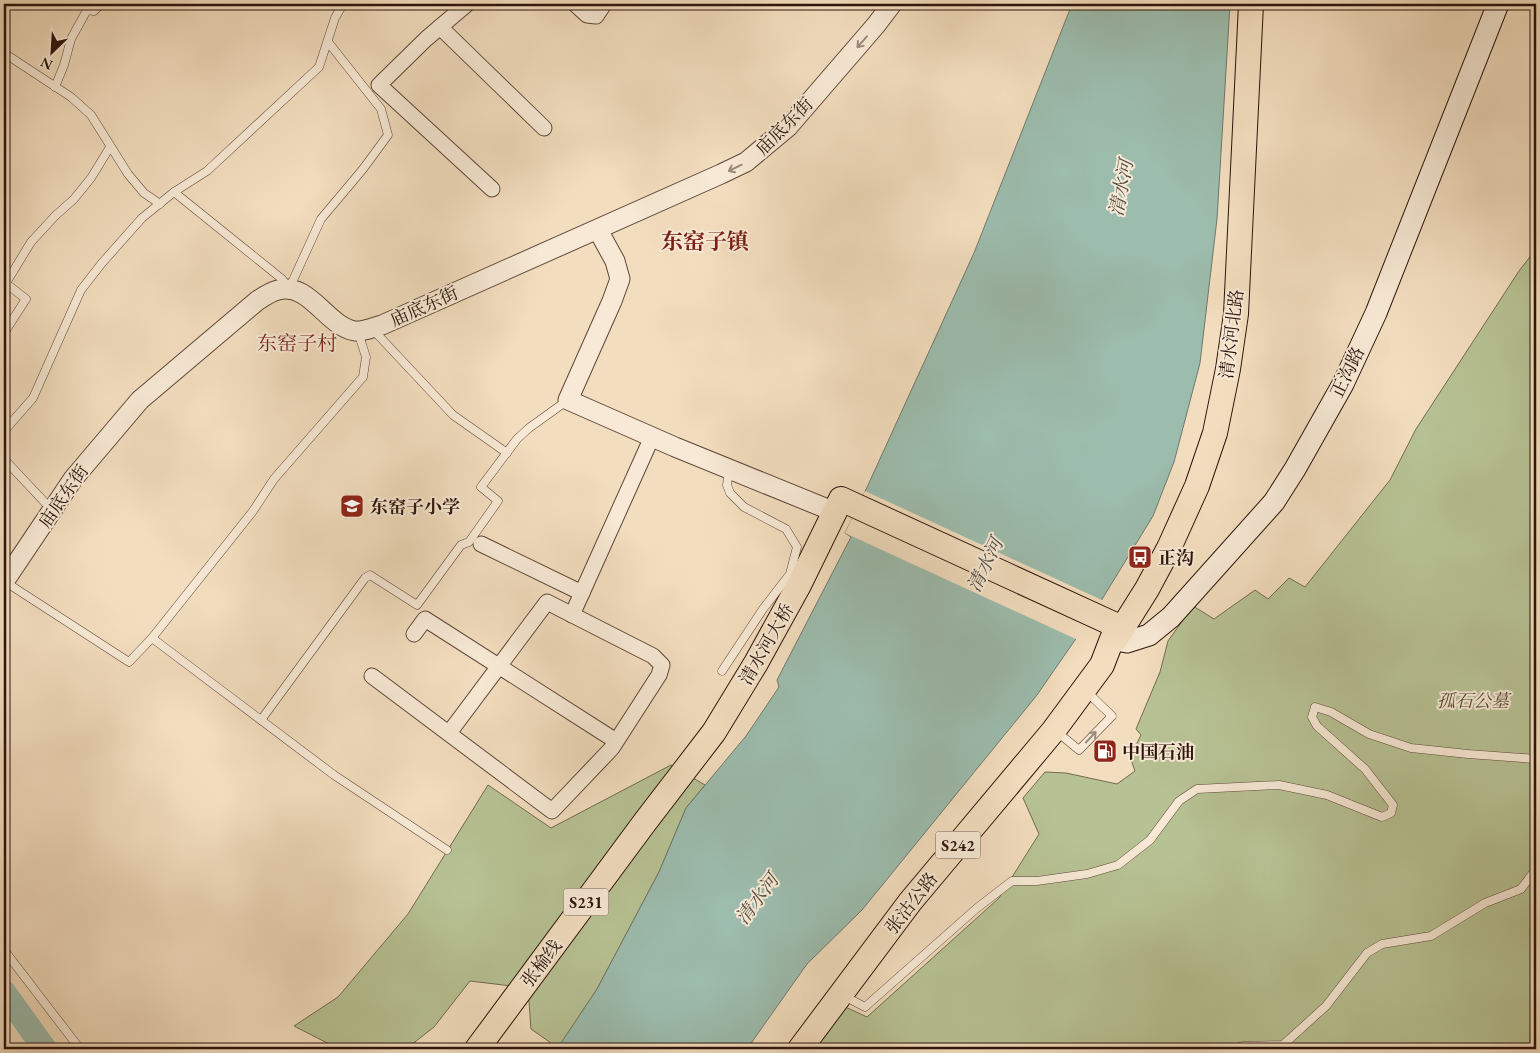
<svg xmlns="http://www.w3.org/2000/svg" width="1540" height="1053" font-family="'EB Garamond','Noto Serif SC',serif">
<rect width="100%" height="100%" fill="#f2ddbe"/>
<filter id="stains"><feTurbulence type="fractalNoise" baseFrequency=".004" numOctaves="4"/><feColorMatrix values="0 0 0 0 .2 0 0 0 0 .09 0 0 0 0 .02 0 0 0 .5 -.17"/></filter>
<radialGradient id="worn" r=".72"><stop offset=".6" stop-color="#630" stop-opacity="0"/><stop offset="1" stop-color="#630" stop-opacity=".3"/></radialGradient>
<g fill="#b7c294" stroke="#726b50">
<polygon points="1536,249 1536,1049 809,1049 841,1005 867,1017 999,898 1039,834 1023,798 1045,772 1066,773 1117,784 1135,771 1130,757 1141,735 1136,729 1160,672 1168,641 1193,606 1214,619 1255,590 1268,599 1289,578 1305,587 1390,480 1416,429 1519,271"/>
<polygon points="671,765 705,785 686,808 659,872 597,989 558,1048 531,1029 528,988 470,981 434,1027 406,1049 339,1049 294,1026 338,997 408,914 488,785 551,828"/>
</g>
<polygon fill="#9cbcad" stroke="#6f796c" points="1072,4 1230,4 1217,219 1200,363 1174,462 1153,516 1093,614 1037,695 862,910 807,964 747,1049 557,1049 597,989 659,872 686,808 746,736 779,687 777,680 851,537 845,533 858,507 974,253"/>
<polygon fill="#f2ddbe" points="865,491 1104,601 1078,640 845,533"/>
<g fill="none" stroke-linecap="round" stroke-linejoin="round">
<polyline stroke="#9cbcad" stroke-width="24" points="4,992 45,1049"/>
<g stroke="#5e4638" stroke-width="9">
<g id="service">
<polyline points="4,53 71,97 91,115 128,174 144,193 160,204"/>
<polyline points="55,87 64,65 71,39 87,10 94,11 101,4"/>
<polyline points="174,192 282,279 289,289"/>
<polyline points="4,282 26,299 4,333"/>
<polyline points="6,283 31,242 55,216 74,199 91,178 110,147"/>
<polyline points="289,289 321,219 363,169 388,135 381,109 328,42"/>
<polyline points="374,328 378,335 453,415 507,453"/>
<polyline points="4,431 33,398 81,290 102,263 142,218 174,192 207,171 319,67 335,18 343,4"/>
<polyline points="4,459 52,510"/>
<polyline points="4,581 129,662 152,638 334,775 447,850"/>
<polyline points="152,638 253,511 274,479 363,377 366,357 358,332"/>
<polyline points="722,671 763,609 790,574 797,547 786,529 744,507 730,493 727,485 729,469"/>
<polyline points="261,720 365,578 370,575 417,605 461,545 469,542 498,501 481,487 517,439 529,428 568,400"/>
<polyline points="1056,731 1079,750 1112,716 1085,690"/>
<polyline points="4,950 80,1049"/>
<polyline points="842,995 865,1007 977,908 1012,881 1037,881 1087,874 1118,865 1150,840 1179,801 1197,789 1279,785 1327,795 1382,817 1391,813 1393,805 1365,769 1317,726 1312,717 1315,707 1331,712 1369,734 1411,748 1468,754 1536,759"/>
<polyline points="1236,1049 1242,1046 1283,1045 1326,1006 1367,953 1382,944 1431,936 1485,903 1521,889 1536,869"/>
</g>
</g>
<g stroke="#5e4638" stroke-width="17">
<g id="minor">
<polyline points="467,4 426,39 379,85 492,189"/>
<polyline points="575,4 587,15 596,16 604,4"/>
<polyline points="440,27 544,128"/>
<polyline points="481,544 582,593"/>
<polyline points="572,615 652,437"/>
<polyline points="414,634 425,619 616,741"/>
<polyline points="372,676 552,811 612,748 659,675 662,665 653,656 547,602 449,733"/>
</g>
</g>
<g stroke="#5e4638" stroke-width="21">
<g id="tertiary">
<polyline points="598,230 615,261 620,279 612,301 568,400 675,447 835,512"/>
<path d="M4 582 73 479 140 400 257 301C263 297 270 292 278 290 310 282 326 326 355 331 363 332 374 327 382 325L721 174 746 162 788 127 876 25 892 4"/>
</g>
</g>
<g stroke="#2c140b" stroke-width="23">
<polyline id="secondary" points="1116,640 1127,642 1149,635 1171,617 1274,502 1295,469 1343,384 1376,313 1498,4"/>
</g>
<g stroke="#2c140b" stroke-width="26">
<g id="primary">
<polyline points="1115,640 1147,589 1169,548 1197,486 1215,433 1228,369 1236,314 1251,4"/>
<polyline points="477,1049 645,822 714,732 756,663 799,585 841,499 1122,628"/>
<polyline points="800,1049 910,902 1054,730 1102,665 1112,639"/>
</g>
</g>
<use href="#service" stroke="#f7e9d5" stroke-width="8"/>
<use href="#minor" stroke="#f7e9d5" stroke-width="15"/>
<use href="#tertiary" stroke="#f7e9d5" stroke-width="19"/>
<use href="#secondary" stroke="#f7e9d5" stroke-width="21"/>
<use href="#primary" stroke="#f2ddbe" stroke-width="24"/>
</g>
<defs><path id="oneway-shaft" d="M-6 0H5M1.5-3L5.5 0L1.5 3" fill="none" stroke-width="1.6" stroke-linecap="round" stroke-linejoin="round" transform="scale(1.25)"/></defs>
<g stroke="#9c897a">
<use href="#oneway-shaft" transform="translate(862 42) rotate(131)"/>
<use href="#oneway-shaft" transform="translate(735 168) rotate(154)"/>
<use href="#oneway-shaft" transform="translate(1091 737) rotate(-47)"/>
</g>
<defs>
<g id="school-square" transform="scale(1.25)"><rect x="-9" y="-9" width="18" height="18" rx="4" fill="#8f2418" stroke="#f7e9d5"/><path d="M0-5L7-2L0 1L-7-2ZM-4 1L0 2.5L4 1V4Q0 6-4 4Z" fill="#fff"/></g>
<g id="bus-square" transform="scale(1.25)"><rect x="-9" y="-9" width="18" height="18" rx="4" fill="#8f2418" stroke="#f7e9d5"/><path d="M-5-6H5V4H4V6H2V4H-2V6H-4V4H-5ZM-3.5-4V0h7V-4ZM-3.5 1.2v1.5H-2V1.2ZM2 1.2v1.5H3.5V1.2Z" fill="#fff"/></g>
<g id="fuel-square" transform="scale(1.25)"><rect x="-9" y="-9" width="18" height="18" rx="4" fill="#8f2418" stroke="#f7e9d5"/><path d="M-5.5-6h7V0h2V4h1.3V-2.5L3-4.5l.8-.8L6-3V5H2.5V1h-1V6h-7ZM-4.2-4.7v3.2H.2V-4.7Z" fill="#fff"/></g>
</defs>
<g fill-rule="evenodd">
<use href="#school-square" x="352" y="506"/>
<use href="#bus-square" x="1140" y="557"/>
<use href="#fuel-square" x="1105" y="751"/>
</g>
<g text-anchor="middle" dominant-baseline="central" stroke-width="4" stroke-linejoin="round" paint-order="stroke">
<g fill="#f7e9d5" stroke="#695448" stroke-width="1">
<rect x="935.5" y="831.5" width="45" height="27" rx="4"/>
<rect x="563.5" y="888.5" width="45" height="27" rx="4"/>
</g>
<g font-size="16" font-weight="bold" fill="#2c140b">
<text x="958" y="845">S242</text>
<text x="586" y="902">S231</text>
</g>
<g font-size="18" fill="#2c140b" stroke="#f7e9d5">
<text transform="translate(784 126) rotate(-45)">庙底东街</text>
<text transform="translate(424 306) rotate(-24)">庙底东街</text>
<text transform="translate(1231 334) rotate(-83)">清水河北路</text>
<text transform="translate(1347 372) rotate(-64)">正沟路</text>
<text transform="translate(63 496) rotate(-55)">庙底东街</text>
<text transform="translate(766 644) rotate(-60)">清水河大桥</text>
<text transform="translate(911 903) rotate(-52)">张沽公路</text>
<text transform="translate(541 963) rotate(-53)">张榆线</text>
</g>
<g font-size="18" font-weight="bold" fill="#2c140b" stroke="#f7e9d5" text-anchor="start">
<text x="370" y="506">东窑子小学</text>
<text x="1158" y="557">正沟</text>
<text x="1122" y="751">中国石油</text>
</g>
<g font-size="18" font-style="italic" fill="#564834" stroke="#f7e9d5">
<text x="1473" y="700">孤石公墓</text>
</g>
<g font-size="19" font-style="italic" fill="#534f44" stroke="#f7e9d5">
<text transform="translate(1121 188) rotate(-79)">清水河</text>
<text transform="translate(985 565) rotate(-64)">清水河</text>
<text transform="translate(757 899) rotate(-53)">清水河</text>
</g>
<g font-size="20" fill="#7a1f14" stroke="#f7e9d5">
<text x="297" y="343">东窑子村</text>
</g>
<g font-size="22" font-weight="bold" fill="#7a1f14" stroke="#f7e9d5">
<text x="705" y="241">东窑子镇</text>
</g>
</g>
<rect width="1540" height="1053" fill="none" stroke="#f2ddbe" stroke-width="20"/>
<rect x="5" y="5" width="1530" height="1043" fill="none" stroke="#2c140b" stroke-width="2.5"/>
<rect x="10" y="10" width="1520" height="1033" fill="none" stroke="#2c140b"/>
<g transform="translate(52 52) rotate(205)" stroke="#f7e9d5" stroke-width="4" paint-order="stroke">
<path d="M0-4L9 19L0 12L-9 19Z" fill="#2c140b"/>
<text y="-8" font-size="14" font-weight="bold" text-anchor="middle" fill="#2c140b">N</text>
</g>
<rect width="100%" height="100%" filter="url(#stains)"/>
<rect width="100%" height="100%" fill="url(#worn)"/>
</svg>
